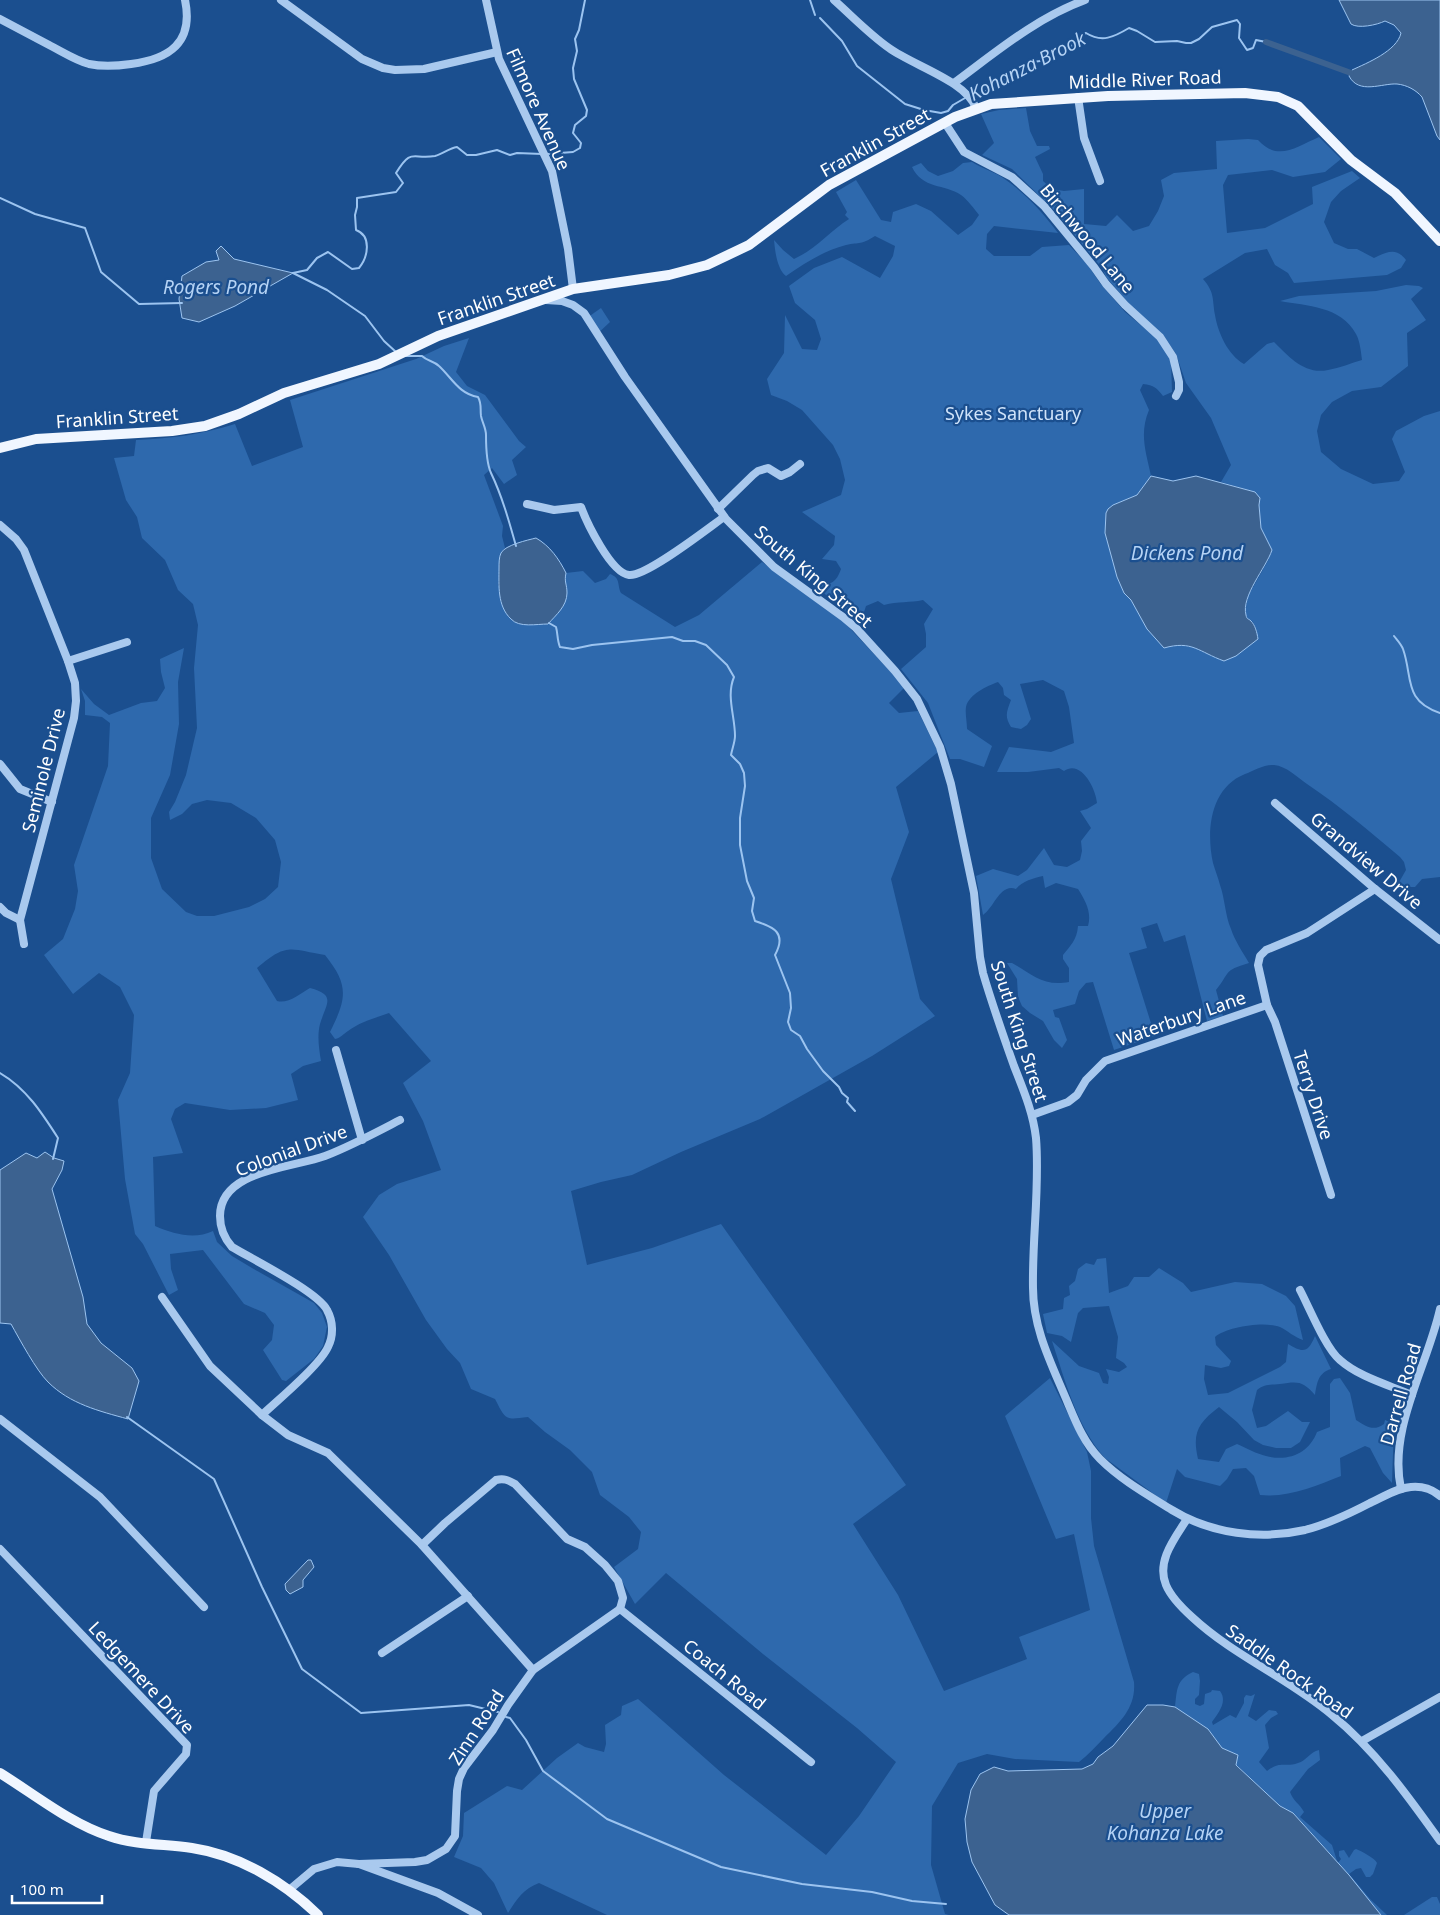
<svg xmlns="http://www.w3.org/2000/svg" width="1440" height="1915" font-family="'Noto Sans',sans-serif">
<rect width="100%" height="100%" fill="#1b4f8f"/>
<g fill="#2e69ad">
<path d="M1026 108 1030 131 1037 146H1049L1050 149 1035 157 1043 174V181L1052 189 1064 191 1084 189V224L1106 226 1117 215 1133 231 1149 226 1158 211 1164 196 1161 180 1174 173 1217 169 1216 141 1248 139 1258 140C1278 162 1296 147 1319 137L1341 159 1325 172 1293 177 1272 170 1228 175 1223 185 1227 233 1265 228 1313 204 1312 187 1352 171 1360 178 1341 191 1331 202 1324 222 1334 243 1348 249H1357L1374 258C1387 252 1396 247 1406 260L1401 268 1387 275 1294 283 1288 273 1275 265 1267 249 1245 253 1203 279C1215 293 1212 298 1215 315 1218 333 1228 355 1244 364L1267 344 1274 342C1289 357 1305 375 1328 370 1340 368 1351 363 1362 360 1361 352 1360 341 1356 334 1341 306 1307 306 1280 301L1299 296 1376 291 1406 285 1419 286 1423 288 1411 299 1426 320 1407 333 1408 366 1381 387 1352 391 1332 402 1321 415 1317 431 1321 452 1341 469 1373 484 1399 481 1405 472 1392 439 1396 431 1424 416 1440 411V877L1422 879 1415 887H1403L1398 884 1406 870 1404 862 1400 857C1369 831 1340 806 1307 784 1297 777 1286 766 1274 765 1264 764 1253 771 1245 774 1210 788 1206 831 1213 863 1215 870 1218 877 1220 885 1225 899 1225 915 1231 929 1235 941 1242 951 1249 963 1222 971 1231 972 1216 990L1223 1016 1207 1021 1185 935 1164 942 1157 923 1141 928 1147 948 1129 953 1155 1036 1114 1050 1093 982 1086 983 1079 991 1075 1004 1053 1010 1055 1017 1059 1018 1067 1040 1062 1048 1054 1040 1043 1021 1030 1013 1022 1006 1018 997 1017 979 1007 963H1012C1032 974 1043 987 1069 982V968L1063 959V955C1070 946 1077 940 1078 926H1088C1092 912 1085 900 1078 889L1056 883 1045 888 1043 876C1034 878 1022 881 1016 889 1000 883 994 908 983 915L976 876 993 869 1018 876 1027 870 1044 848 1054 865 1067 867 1080 860 1082 851 1081 841 1091 828 1080 811 1087 809 1097 803C1096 789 1081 759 1064 771L1059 768 1028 772H997L1009 747 1051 752 1074 743 1069 707 1064 691 1043 680 1020 684 1031 719 1027 725 1021 729 1011 727C1004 716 1007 711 1011 700L1004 695 1003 688 998 682C987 686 969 694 966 707 965 713 967 722 967 729L992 746 984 767 960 759H950L928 703 901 669 926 647V634L924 624 933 609 923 600C910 603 898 601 884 605L878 601 866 606 862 618 857 621 813 584C829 584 835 586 841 569L836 561 822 559 834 545 835 536 802 512 841 495 845 480 840 459 833 445 802 410 787 401 771 395 767 379 784 353 785 315 802 349 817 350 821 339 815 320 795 303 789 286 814 268 842 257 880 278 893 256 895 246 875 236C861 245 860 242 846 245 823 251 805 263 786 276 777 269 775 251 774 240L783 250 794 259C816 249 830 231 849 219L845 215 847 212 836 192 856 180 881 220 891 222 893 212 916 204 931 211 958 235 972 225 979 215C974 209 968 200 961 195 945 184 922 189 912 167L921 163 928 171 938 176 953 171 963 163 972 162C983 169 996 172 1006 180 1027 195 1044 214 1058 233L994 226 987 234 986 249 994 256H1030L1042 247 1069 245 1087 264 1100 283 1125 312 1159 340 1171 359 1172 392 1163 396C1157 388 1154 385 1143 384L1140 390 1149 410C1139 434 1146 452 1151 476L1137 495 1113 505 1106 513 1105 533 1117 577 1124 593 1131 600 1141 618 1164 648C1182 643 1197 646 1213 657L1257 631 1253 622 1247 618 1245 614 1248 596 1269 559V545L1261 528 1259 518 1260 512 1255 492 1221 482 1231 465 1211 418 1186 383 1176 354 1164 336 1131 306 1106 277 1102 268 1053 209 1012 169 982 155 994 143 981 114 999 110Z"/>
<polygon points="601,308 610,322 595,336 584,320"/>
<path d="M469 338 456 372 467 386 485 395 519 441 526 447 512 460 517 475 504 484 492 468 484 475 503 526 502 536 505 548 501 552 498 586 564 582 566 573 583 571 595 583 606 579 610 574C621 578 617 585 621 593L675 627 699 615 762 562 843 621 905 687 889 703 899 713 918 711 938 752 896 787 909 832 891 879 920 999 935 1016 872 1056 760 1119 681 1152 632 1175 601 1182 571 1191 587 1265 652 1248 721 1224 906 1485 853 1524 898 1595 944 1691 1027 1659 1019 1637 1090 1610 1074 1534 1056 1539 1005 1416 1050 1378 1087 1452 1091 1471V1518L1094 1546 1134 1682C1136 1707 1121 1721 1104 1738 1096 1746 1088 1755 1079 1762L1015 1759 987 1754 958 1763 932 1806 931 1865 945 1914 949 1915H607L539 1883C523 1889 517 1899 508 1913L494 1883 481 1868 454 1857 463 1836 464 1813 507 1786 522 1790 557 1758 578 1743 585 1747 604 1752 606 1744 605 1725 621 1715 622 1706 638 1699 724 1775 826 1855 859 1816 896 1762 857 1728 763 1654 666 1573 635 1604 614 1567 638 1549 641 1532 629 1517 600 1495 592 1472 570 1450 545 1432 528 1417C504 1420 506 1420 495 1399L471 1389 460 1363 447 1349 426 1320 389 1255 363 1217 379 1195 397 1184 441 1170 423 1121 403 1083 431 1061 389 1013C375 1018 360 1022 348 1031 343 1034 341 1038 335 1039L330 1032C347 998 349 985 325 955 290 949 287 942 257 968L277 1001C288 1004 300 994 310 988 337 995 326 1004 320 1024 317 1036 319 1049 321 1061L303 1066 291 1074 298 1100 266 1108 230 1110 185 1103 175 1109 171 1119 183 1153 153 1157 155 1226C174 1234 194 1240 213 1231L217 1242 232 1256 252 1268 314 1303 322 1313 327 1327 323 1346 314 1359 286 1381 282 1380 263 1350 272 1340 274 1325 265 1313 244 1304 203 1250 170 1254 171 1269 178 1290 169 1295 143 1244 135 1234 125 1179 118 1100 130 1073 134 1015 120 987 99 973 73 994 44 955 63 939 75 909 78 891 74 865 108 766 110 723 102 717 85 715V701L81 689 94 704 109 715 141 703 157 701 165 688 161 672 160 659 184 648 178 682 179 724 170 775 151 818V858L162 889 186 912 197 916H214L249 907 265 899 278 887 281 862 275 840 256 818 231 803 207 800 192 804 182 814 170 820 169 812 175 802 186 775 197 728 194 668 198 625 193 604 178 590 165 560 142 538 137 517 126 500 114 458 134 456 136 440C173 438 200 435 235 424L252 466 303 447 290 400 416 359 444 346Z"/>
<path d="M1106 1258 1109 1293 1128 1286 1134 1277H1149L1159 1268 1183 1283 1191 1292 1235 1282 1262 1284 1286 1296 1295 1306 1303 1340C1294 1337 1288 1331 1280 1327 1264 1321 1227 1327 1215 1337L1216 1345 1231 1361 1229 1366 1221 1368 1205 1365 1204 1379 1208 1395 1228 1393 1280 1367 1286 1362 1288 1344C1303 1353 1308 1353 1315 1336L1331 1369C1318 1373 1317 1383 1315 1395 1303 1381 1298 1381 1280 1384 1270 1385 1265 1384 1257 1390L1252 1410 1257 1428 1266 1426 1288 1411 1302 1422H1310L1300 1442 1291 1448H1276L1263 1445 1254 1440 1237 1422 1219 1407C1198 1423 1192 1433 1198 1459L1219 1462 1226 1449 1237 1444C1246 1448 1257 1454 1266 1456 1289 1462 1309 1453 1317 1432L1330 1427V1384L1334 1379 1340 1378 1350 1393 1356 1420C1366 1426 1373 1432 1384 1424L1385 1420 1394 1424 1392 1483 1383 1473 1370 1448 1365 1446 1340 1458 1341 1476C1316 1486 1287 1498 1260 1495L1254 1476 1246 1468 1233 1469 1227 1479 1220 1486 1185 1477 1177 1469 1166 1503 1105 1458C1077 1427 1065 1380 1052 1341L1079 1366 1099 1373 1103 1383 1108 1384 1109 1377 1106 1369 1119 1372 1127 1367 1124 1363 1116 1358 1118 1337 1109 1306 1083 1308 1078 1313 1071 1342 1062 1336 1047 1333 1043 1314 1063 1309 1064 1298 1070 1295 1069 1286 1075 1281 1078 1269 1086 1263 1094 1265 1097 1259Z"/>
<path d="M1193 1672 1199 1674 1200 1681 1199 1695 1195 1699V1704L1200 1706 1204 1704 1205 1694 1211 1692 1212 1690 1220 1691C1228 1702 1218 1713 1212 1722L1213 1725 1230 1715 1236 1718 1244 1703V1698L1246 1695 1251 1696 1255 1694 1248 1716 1256 1721 1269 1710 1276 1711 1278 1714 1271 1718 1265 1725 1269 1748 1259 1762 1267 1771C1281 1760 1285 1768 1298 1763 1306 1761 1310 1752 1319 1750L1320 1760 1308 1769 1290 1792C1293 1801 1300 1804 1304 1812L1300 1817 1332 1845 1337 1861 1293 1813 1280 1807 1236 1764 1238 1755 1222 1748 1208 1729 1175 1707C1177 1690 1176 1680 1193 1672Z"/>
<path d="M1356 1849C1361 1851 1375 1858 1377 1863L1373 1874 1370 1877H1366L1361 1868 1356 1869 1349 1874 1370 1899 1387 1915H1381L1338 1863 1341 1859 1339 1856V1851L1344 1850 1349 1858 1354 1850Z"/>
<polygon points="1432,1897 1437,1897 1440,1904 1440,1915 1404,1915"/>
</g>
<g fill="#3c6290" stroke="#9cc4f0">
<path d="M1339 0H1440V140L1437 136 1422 97C1416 90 1407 85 1397 84 1382 83 1359 95 1349 76L1352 70C1367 63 1397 51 1401 33L1394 25 1385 21C1377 25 1358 29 1351 24Z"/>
<polygon points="221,246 234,259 293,273 235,306 199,322 182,318 179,299 182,276 206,262 219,260 216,251"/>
<path d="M1151 476 1173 481 1196 476 1255 492 1260 498 1259 505 1261 528 1272 550C1266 568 1241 596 1246 615 1247 620 1248 618 1251 621 1255 625 1257 632 1258 639L1236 656 1224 661C1199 652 1192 640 1164 648L1147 629 1131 600 1124 593 1117 577 1105 533 1106 513 1108 509 1113 505 1137 495Z"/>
<path d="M536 538C550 546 559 559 566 573 564 582 567 584 567 593 567 606 556 615 548 624 537 624 519 628 511 619 497 606 499 585 499 568 499 563 499 557 501 553 505 545 528 540 536 538Z"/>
<path d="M45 1152 54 1158 64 1161 62 1170 52 1189 83 1297 87 1324 101 1343 132 1368 139 1381 128 1419C99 1411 70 1404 48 1382 36 1370 20 1340 11 1324L0 1323V1170L26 1153 37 1158Z"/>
<polygon points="308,1560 311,1560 314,1567 303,1580 303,1587 290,1594 286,1590 285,1584"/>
<polygon points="1147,1705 1163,1705 1175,1707 1208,1729 1222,1748 1238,1755 1236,1765 1280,1806 1293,1813 1349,1875 1381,1915 1009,1915 995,1905 972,1862 967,1842 965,1819 971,1790 980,1774 994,1767 1008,1771 1082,1769 1093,1764 1098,1757 1113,1746"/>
</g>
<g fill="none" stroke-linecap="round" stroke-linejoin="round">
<g stroke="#9cc4f0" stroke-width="2">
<polyline points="810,0 815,15"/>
<polyline points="820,18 842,41 857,66 905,104 924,110 941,113 948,111 953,105 965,98"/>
<path d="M972 95 993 89 1026 63 1040 61 1048 57 1058 47 1070 48 1080 35 1086 33C1102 43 1114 37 1129 28L1137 31 1155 42 1177 41 1186 43H1191L1199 39 1212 27 1237 20 1240 24 1239 38 1247 50 1253 48 1256 40 1266 42"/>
<polyline points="547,154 573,152 580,148 581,143 573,133 575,125 586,116 587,110 574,79 573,68 577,51 575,39 579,30 585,0"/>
<polyline points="0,198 35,214 85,228 101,272 139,304 182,303"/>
<polyline points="293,273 327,290 365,316 384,341 396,352"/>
<path d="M293 273 307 270 317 258 328 252 352 269 359 268C368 257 372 236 356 230L355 215 357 207V198L396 192 403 183 396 173C412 147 412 160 435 156 443 154 449 148 457 147L467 155H476L497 150 510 155 517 153 542 154"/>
<path d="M405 356H422C427 361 434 361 439 366 452 378 459 394 478 397 482 404 480 409 481 416 482 422 486 428 486 435 486 446 486 462 491 473 502 496 509 521 516 546"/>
<path d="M549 623 556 627C558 634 557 640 560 647L573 649 592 645 672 637 683 641H695L706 645 727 665 734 677C726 696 735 716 735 736 735 742 732 749 731 755L740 764 744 773 745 786 740 818V845L747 881 754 898 752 911 755 921C774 927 787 933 775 955L790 993 791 1008 788 1022 791 1030 800 1036 807 1049 823 1071 839 1087 842 1093 848 1098 847 1102 855 1111"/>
<path d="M1394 636C1397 640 1401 644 1403 649 1413 677 1403 701 1440 713"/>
<path d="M0 1073C26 1088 42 1113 58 1138L53 1159"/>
<polyline points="127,1417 214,1479 262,1587 302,1669 361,1713 469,1705 498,1712"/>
<polyline points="506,1717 510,1718 526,1740 543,1771 607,1819 721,1867 802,1884 872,1892 912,1901 946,1904"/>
</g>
<polyline stroke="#3c6290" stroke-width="6" points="1266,42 1351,73"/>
<g stroke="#a9c9ee" stroke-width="8">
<polyline points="281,0 362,59 383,68 395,70 424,69 497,52"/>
<polyline points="486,0 499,59 552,171 568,249 573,289"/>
<path d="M834 0C852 16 869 34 889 48 914 66 966 81 976 108"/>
<path d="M0 19C17 28 34 37 51 46 63 52 75 60 89 64 103 67 117 66 131 64 169 59 194 43 185 0"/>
<path d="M954 83C996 52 1036 18 1085 0"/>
<polyline points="1078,97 1084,138 1100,181"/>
<polyline points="945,123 964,152 1012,177 1044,206 1094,267 1106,284 1125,305 1160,337 1173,357 1179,382 1179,390 1176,396"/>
<path d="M546 300 562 301 573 305 584 313 625 377 726 519 774 567 843 617 856 628 895 671 917 699 940 747 951 784 974 893 980 957 983 973C992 1004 1003 1035 1014 1066 1023 1089 1033 1112 1036 1138 1040 1187 1032 1238 1033 1288 1033 1326 1049 1359 1064 1394 1074 1417 1082 1441 1100 1459 1121 1480 1148 1495 1172 1510 1211 1534 1261 1540 1305 1530 1328 1524 1349 1514 1370 1503 1383 1497 1397 1488 1411 1487 1422 1486 1432 1489 1440 1496"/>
<path d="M527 504 554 510 581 507C587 523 611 573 629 575 646 577 707 529 724 517"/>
<polyline points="718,509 753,475 758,471 768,468 781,476 790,472 800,464"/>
<polyline points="0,525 16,539 24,550 68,661 75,683 76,701 74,718 20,920"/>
<polyline points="68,661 127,642"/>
<polyline points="0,764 20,789 52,802"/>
<polyline points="1275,803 1375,889 1440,940"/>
<polyline points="0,907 6,913 20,920 24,944"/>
<polyline points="1267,1005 1275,1022 1331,1195"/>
<polyline points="336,1050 362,1140"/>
<polyline points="1032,1115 1068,1102 1077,1095 1086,1080 1105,1061 1267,1005 1258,965 1260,956 1266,950 1307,933 1375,889"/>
<path d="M1300 1290C1309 1307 1326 1349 1340 1360 1359 1377 1389 1385 1412 1395"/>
<polyline points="162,1297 210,1366 262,1415 288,1435 328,1453 422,1545 533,1670"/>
<path d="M262 1415C278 1400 320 1365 328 1347 334 1335 333 1321 327 1310 318 1292 252 1259 232 1247 224 1238 220 1229 220 1216 220 1170 292 1168 325 1156 351 1146 375 1133 400 1120"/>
<polyline points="0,1419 100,1497 204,1607"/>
<path d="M1401 1489C1388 1429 1427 1367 1440 1309"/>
<path d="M1187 1519C1175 1538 1156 1561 1166 1585 1171 1597 1182 1608 1192 1617 1234 1656 1288 1678 1332 1715 1375 1750 1408 1796 1440 1841"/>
<path d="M422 1545 445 1523 496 1480C504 1478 508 1480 515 1484L567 1539 585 1547 605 1565 618 1581 623 1598 620 1609"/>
<polyline points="0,1549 187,1745 186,1754 154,1791 146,1842"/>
<polyline points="620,1609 811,1762"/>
<polyline points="382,1653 468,1596"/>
<polyline points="1362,1741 1440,1697"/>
<polyline points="359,1864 415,1862 427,1860 446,1849 455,1836 457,1791 459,1779 464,1768 493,1730 508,1705 533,1670 620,1609"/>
<polyline points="289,1890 314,1869 337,1862 359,1864 438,1893 478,1915"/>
</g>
<g stroke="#f0f6ff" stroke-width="10">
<polyline points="0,448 36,439 172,431 205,426 239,414 284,393 379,364 438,336 573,289 669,275 707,265 749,245 829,185 955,117 991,104 1108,96 1245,93 1278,97 1298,106 1351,160 1395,193 1440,241"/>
<path d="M0 1773C34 1794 71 1824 109 1836 135 1845 165 1844 192 1848 239 1855 284 1882 318 1915"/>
</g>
</g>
<g text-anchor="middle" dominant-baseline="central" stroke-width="4.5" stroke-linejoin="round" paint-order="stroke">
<g font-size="18" fill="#fff" stroke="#1b4f8f">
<text transform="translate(1145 79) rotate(-2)">Middle River Road</text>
<text transform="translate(539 109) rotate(66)">Filmore Avenue</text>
<text transform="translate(875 142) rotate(-29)">Franklin Street</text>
<text transform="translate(1088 238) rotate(50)">Birchwood Lane</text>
<text transform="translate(496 299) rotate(-19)">Franklin Street</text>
<text transform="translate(117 417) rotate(-4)">Franklin Street</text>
<text transform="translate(814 576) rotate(40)">South King Street</text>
<text transform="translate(43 770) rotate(-76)">Seminole Drive</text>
<text transform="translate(1367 860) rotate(40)">Grandview Drive</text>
<text transform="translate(1181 1018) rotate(-19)">Waterbury Lane</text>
<text transform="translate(1020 1031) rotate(72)">South King Street</text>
<text transform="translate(1314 1095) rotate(72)">Terry Drive</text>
<text transform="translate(291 1150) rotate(-20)">Colonial Drive</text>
<text transform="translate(1400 1394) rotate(-74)">Darrell Road</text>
<text transform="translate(1290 1671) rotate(35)">Saddle Rock Road</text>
<text transform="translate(725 1674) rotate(39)">Coach Road</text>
<text transform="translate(142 1677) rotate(47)">Ledgemere Drive</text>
<text transform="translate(476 1727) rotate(-57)">Zinn Road</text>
</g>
<g font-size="18" fill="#cfe3fa" stroke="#1b4f8f">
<text x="1013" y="413">Sykes Sanctuary</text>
</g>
<g font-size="19" font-style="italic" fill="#b5d3f5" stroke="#1b4f8f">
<text transform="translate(1027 66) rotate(-27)">Kohanza Brook</text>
<text x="216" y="287">Rogers Pond</text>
<text x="1187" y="553">Dickens Pond</text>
<text x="1165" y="1811">Upper<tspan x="1165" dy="22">Kohanza Lake</tspan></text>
</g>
</g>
<path d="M12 1895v8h90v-8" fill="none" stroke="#ffffff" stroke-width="2.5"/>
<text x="20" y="1895" font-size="15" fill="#ffffff" stroke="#1b4f8f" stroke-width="4" paint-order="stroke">100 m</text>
</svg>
